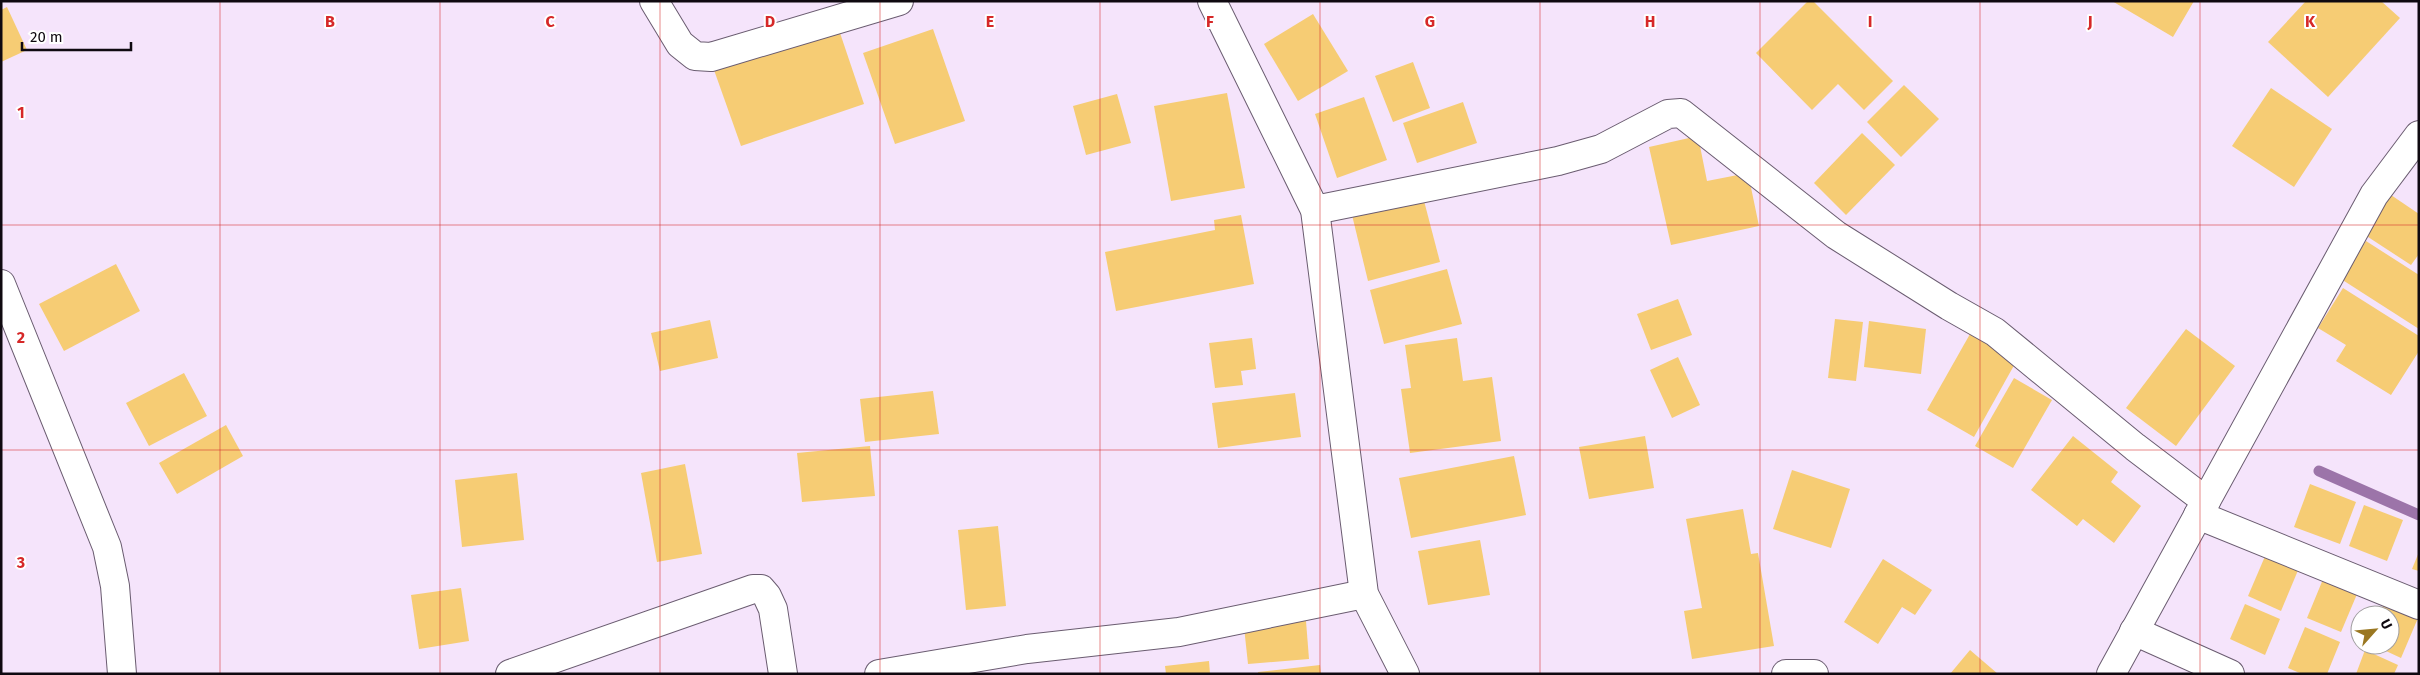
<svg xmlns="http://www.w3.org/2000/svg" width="2420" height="675" font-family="'Fira Sans',sans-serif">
<rect width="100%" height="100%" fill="#f5e4fb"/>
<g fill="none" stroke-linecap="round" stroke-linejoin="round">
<polyline stroke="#9c74a9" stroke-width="11" points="2319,471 2419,515"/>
</g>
<g fill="#f6cc74">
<polygon points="1808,1 1813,1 1893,81 1864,110 1838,84 1812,110 1756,53"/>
<polygon points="2112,1 2194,1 2173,37"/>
<polygon points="2306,1 2381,1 2400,18 2328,97 2268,42"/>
<polygon points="7,7 27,50 1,62 1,10"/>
<polygon points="1313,14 1348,71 1298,101 1264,44"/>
<polygon points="838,27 864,104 741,146 714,70"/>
<polygon points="933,29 965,121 895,144 863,53"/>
<polygon points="1413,62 1430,108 1393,122 1375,76"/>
<polygon points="1904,85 1939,119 1901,157 1867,122"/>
<polygon points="2271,88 2332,129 2294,187 2232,146"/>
<polygon points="1227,93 1245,188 1171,201 1154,106"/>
<polygon points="1117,94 1131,143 1086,155 1073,106"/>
<polygon points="1364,97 1387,160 1337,178 1315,114"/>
<polygon points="1463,102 1477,143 1417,163 1403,123"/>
<polygon points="1862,133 1895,165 1846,215 1814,183"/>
<polygon points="1698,136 1707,181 1748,173 1759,226 1671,245 1649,147"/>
<polygon points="2391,195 2419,214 2419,254 2411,265 2365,235"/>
<polygon points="1423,197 1440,262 1368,281 1352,215"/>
<polygon points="1241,215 1254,284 1116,311 1105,252 1215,230 1214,220"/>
<polygon points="2366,241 2419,275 2419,329 2341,279"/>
<polygon points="116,264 140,311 64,351 39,304"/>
<polygon points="1447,269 1462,324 1384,344 1370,290"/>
<polygon points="2343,288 2419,336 2419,351 2391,395 2336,361 2346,345 2318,328"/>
<polygon points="1678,299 1692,335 1651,350 1637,314"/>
<polygon points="1835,319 1863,322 1856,381 1828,378"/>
<polygon points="710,320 718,358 660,371 651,333"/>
<polygon points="1869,321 1926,329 1921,374 1864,367"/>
<polygon points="2186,329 2235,366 2176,446 2126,408"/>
<polygon points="1970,334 2017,360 1974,437 1927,410"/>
<polygon points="1252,338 1256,369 1241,371 1243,385 1215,388 1209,343"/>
<polygon points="1457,338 1463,381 1492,377 1501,441 1410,453 1401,389 1411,388 1405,345"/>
<polygon points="1678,357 1700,405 1672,418 1650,370"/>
<polygon points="184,373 207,416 149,446 126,403"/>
<polygon points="2014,378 2052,400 2013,468 1975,446"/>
<polygon points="933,391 939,434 865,442 860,399"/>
<polygon points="1295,393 1301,437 1218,448 1212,403"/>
<polygon points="226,425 243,456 177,494 159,463"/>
<polygon points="1645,436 1654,488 1589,499 1579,447"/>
<polygon points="2073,436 2118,472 2111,482 2141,506 2114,543 2083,519 2077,526 2031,490"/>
<polygon points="870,446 875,496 802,502 797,453"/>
<polygon points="1514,456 1526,515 1411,538 1399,478"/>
<polygon points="685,464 702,554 657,562 641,473"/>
<polygon points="1792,470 1850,489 1831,548 1773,529"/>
<polygon points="517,473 524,540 462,547 455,480"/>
<polygon points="2310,484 2356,502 2340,544 2294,527"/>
<polygon points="2364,505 2403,520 2387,561 2349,546"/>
<polygon points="1743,509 1751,554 1758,553 1774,646 1692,659 1684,611 1702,608 1686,519"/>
<polygon points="998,526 1006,606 966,610 958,530"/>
<polygon points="1480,540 1490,595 1428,605 1418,551"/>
<polygon points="2419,552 2419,571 2412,569"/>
<polygon points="2266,554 2299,568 2281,611 2248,596"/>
<polygon points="1883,559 1932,590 1915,615 1902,607 1878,644 1844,622"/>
<polygon points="2326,572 2360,587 2341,632 2307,618"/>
<polygon points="461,588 469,641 419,649 411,595"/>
<polygon points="2384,603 2418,618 2401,658 2373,645 2390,645 2390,615 2379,615"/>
<polygon points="2245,604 2280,619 2265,655 2230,639"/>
<polygon points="1306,621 1309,659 1248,664 1244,627"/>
<polygon points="2305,627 2340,642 2327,674 2302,674 2288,668"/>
<polygon points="1970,650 1998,674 1950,674"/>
<polygon points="2365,650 2398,665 2394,674 2356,674"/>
<polygon points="1209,661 1210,674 1166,674 1165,666"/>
<polygon points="1320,665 1321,674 1258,674 1258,672"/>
</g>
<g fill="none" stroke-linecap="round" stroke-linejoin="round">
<g stroke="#6a5c70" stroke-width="30">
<g id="street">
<polyline points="654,1 680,44 695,56 711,57 899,1"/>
<polyline points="1212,1 1315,210 1364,594 1405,674"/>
<polyline points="1315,210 1558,161 1601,149 1668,114 1681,113 1836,235 1949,306 1995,332 2135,447 2206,501"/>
<polyline points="1,284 107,547 115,586 122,674"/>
<polyline points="2198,515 2419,605"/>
<polyline points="2134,631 2230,674"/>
<polyline points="510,674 753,589 761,589 767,596 773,609 783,674"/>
<polyline points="879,674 1027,649 1179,632 1364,594"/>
<polyline points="1786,674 1814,674"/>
<polyline points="2111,674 2374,195 2419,135"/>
</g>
</g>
<use href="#street" stroke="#fff" stroke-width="28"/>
</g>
<path fill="none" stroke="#d62828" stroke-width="1" stroke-opacity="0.55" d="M220 1V674M440 1V674M660 1V674M880 1V674M1100 1V674M1320 1V674M1540 1V674M1760 1V674M1980 1V674M2200 1V674M1 225H2419M1 450H2419"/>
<g font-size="16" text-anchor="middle" font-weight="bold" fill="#d62828" stroke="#fff" stroke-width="4" stroke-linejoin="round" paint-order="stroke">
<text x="330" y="27">B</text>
<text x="550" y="27">C</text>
<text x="770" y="27">D</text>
<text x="990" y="27">E</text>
<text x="1210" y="27">F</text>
<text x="1430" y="27">G</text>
<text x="1650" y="27">H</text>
<text x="1870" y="27">I</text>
<text x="2090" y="27">J</text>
<text x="2310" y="27">K</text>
<text x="21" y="118">1</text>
<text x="21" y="343">2</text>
<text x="21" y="568">3</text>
</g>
<rect width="2420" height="675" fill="none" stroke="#0f0910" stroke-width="5"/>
<g transform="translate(2375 630) rotate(63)"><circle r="24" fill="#ffffff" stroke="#9f9d9f"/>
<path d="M0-4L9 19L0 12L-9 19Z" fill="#9a7721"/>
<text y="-8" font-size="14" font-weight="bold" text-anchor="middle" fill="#0f0910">U</text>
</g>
<path d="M22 42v8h109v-8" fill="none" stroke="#0f0910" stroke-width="2.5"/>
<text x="30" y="42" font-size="15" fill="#0f0910" stroke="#ffffff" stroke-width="4" paint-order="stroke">20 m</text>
</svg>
